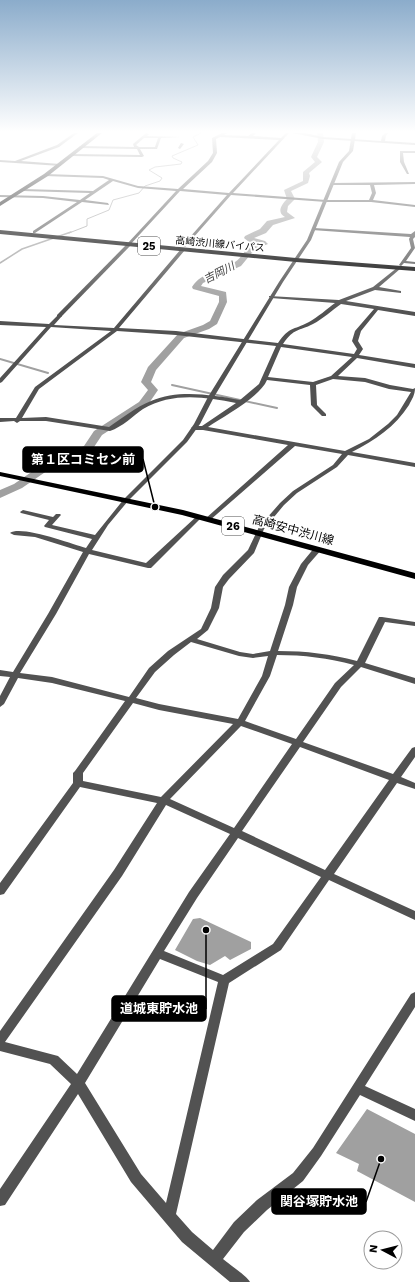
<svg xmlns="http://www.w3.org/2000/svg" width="415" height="1282" font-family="'Work Sans','Noto Sans JP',sans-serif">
<rect width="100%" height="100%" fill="#fff"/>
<g fill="#a0a0a0">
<polygon points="200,918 251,942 251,949 230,960 225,956 210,965 197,961 175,950 193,919"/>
<polygon points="367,1109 415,1134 415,1202 357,1171 359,1164 336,1153"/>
</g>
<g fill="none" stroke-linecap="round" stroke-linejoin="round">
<polyline stroke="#a0a0a0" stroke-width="1" points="69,233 87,226 87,219 109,210 113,200 139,193 145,186 160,181 162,178 149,170 155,167 181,164 182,162 173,158 172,156 198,145 193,137 201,133"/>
<polyline stroke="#a0a0a0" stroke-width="1.5" points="0,263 22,249 71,232"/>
<g stroke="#a0a0a0" stroke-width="2">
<polyline points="0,359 48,373"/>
<polyline points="172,385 277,408"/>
</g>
<path fill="#a0a0a0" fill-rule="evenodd" d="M317 133H323L324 142 317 157 322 162 309 173 310 176 308 183 291 191 295 199 288 206 287 212 295 218 273 225 266 233 254 238 265 241 268 244 255 249 241 266 203 283 201 286 226 292 227 302 217 324 209 329 184 338 156 370 151 382 158 390 147 406 102 435 92 450 76 458 57 464 22 488 0 498V490L14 484 49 460 68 454 84 446 94 431 139 402 148 390 141 382 148 367 178 334 203 325 210 321 219 302V296L193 289 192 287C203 270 221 273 235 262 244 256 245 246 256 244L249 242 244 238 245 236 260 229 267 221 285 217C276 212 282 204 287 199L284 190 303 181V172L315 162 311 157 318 142Z"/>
<g fill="#525252" fill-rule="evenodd">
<polygon points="74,133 78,133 59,147 21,161 60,164 61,166 0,162 0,160 15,161 57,145"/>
<path d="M146 133 149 134 147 136 181 137 161 138 157 149H140L144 156 142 157 72 156 70 155 72 154 140 155 137 149 81 148 79 147 81 146 134 147 133 144ZM144 138H158L155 147H139L136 145Z"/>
<path d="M222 133H227L224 135 248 136 252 133H256L253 136 281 138 286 133H289L233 193 326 200H369L372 193 370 185H332L330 184 332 183 415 182V184L374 185 376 193 373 200 415 205V207L371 202H326L231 195 185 247 183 246V245L227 195 180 191 129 246H127V244L176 191 138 188 113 181 85 200 108 203 109 205 82 202 35 233H33V231L77 202 43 198 0 197V195L43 196 80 200 90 193 23 191 21 190 23 189 93 191 109 180 103 178 45 176 46 174 103 176 138 186 178 189 208 161 213 153 212 138ZM220 137 279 140 229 193 183 189 212 162 217 153 216 139Z"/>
<polygon points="292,133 305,133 323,137 381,141 382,136 385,133 388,133 386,136 385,141 415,143 415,145 323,139"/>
<polygon points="181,143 184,144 180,149 178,148"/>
<polygon points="400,151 415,151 415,153 403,153 404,162 409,174 407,174 400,162"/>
<polygon points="314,228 411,234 415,231 415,237 413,239 415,248 406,261 415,262 415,264 404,263 401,266 399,265 411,248 409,239 410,237 312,230 312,228"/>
<path d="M181 249 185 250 119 328 176 331 278 343C290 326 292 331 309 322 318 317 327 309 335 303L271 298 269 297V296L339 300 373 287 398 267H400V269L379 287 401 291V293L375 290 346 301 415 312V316L378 310 361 331 358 341 363 349 359 355 415 364V368L357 358 338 376 365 378 390 385 413 389 415 388C415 395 412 399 409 405 395 427 375 440 352 452L415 463V467L348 455 337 467 297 493 284 505 264 529 254 553 229 579 223 587 219 608 208 630 197 639 240 652 253 654 270 651 285 605 289 587 301 564 315 547H318L322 549 308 565 297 587 293 605 278 651C307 651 330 654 357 661L379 617H382L415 622V626L385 622 365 663 415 678V684L361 667 341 687 303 742 393 774 412 748 415 747V757L401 777 415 783V789L397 783 334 874 415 911V920L329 880 281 950 229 983 176 1214 192 1232 213 1250 234 1222 257 1200 293 1173 313 1148 411 994 415 992V1007L365 1086 415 1109V1121L360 1095 321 1156 303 1181 267 1210 244 1232 223 1259C230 1265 247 1276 250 1282H230L182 1242 131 1182 78 1094 5 1205 0 1206V1189L71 1084 50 1064 0 1051V1031L114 870 157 803 80 787 4 894 0 895V883L73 783V773L75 771 125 701 52 683 18 678 4 704 0 707V696L10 677 0 676V670L13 672 48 614 83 552 35 537 14 535 10 533C21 525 72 544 86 548L92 539 45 527 44 526 49 520 21 513 20 512 23 510 53 517 56 514H60L61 515 60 516 52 525 95 535 124 499H128V501L108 525 92 550 146 563 197 516H201L202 517 151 568H148L89 554 56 614 20 673 52 677 129 697 149 668 168 651 201 629 211 608 215 587 223 575 248 550 259 527 280 503 293 491 333 465 342 454 295 446 209 521H205L204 520 205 519 288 445 203 430H194L191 428 194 426H202L236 403C205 397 172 392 143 409 133 416 122 427 110 431L46 421H20L17 423 14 421 0 422V418H16L35 387 111 331 51 327 2 382 0 383V378L46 327 0 325V321L49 324 59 314 62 316 54 325 114 328ZM341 304 374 309 355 331 352 341 357 349 354 354 283 344C295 327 298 332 313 324 323 319 332 310 341 304ZM117 331 176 335 276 346 259 384 240 400C212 395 179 389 151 401 136 407 122 418 109 427L46 417 22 418 39 389ZM281 347 352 357 331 376 313 382 268 377ZM333 379 365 382 389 389 411 392 397 415 388 424 369 439 345 451 208 427C224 416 260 397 267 380L310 385 311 405 322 416H326V414L317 405 316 385ZM191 642 239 656 253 658 268 656 262 676 238 719 159 704 136 698 155 672 174 655ZM277 655C304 655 328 658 354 665L335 683 296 739 245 721 270 676ZM133 703 159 710 233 724 161 797 83 781V773ZM241 726 292 744 234 828 170 799ZM300 747 389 780 325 870 242 831ZM166 805 230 834 189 892 77 1074 58 1056 5 1042 122 876ZM238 838 321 877 273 944 223 975 164 951 197 898ZM160 959 218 982 166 1203 141 1174 85 1083Z"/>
</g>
<g fill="#525252" fill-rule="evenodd">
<polygon points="352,133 356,133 353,151 343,162 311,240 283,282 214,397 200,424 187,442 128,501 124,501 124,499 183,440 194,424 208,397 279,282 307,240 339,162 349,151"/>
<polygon points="127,244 131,245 61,317 57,317 57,315"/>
</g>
<g fill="#000" fill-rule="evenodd">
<polygon points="97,133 102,133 48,176 0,206 0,202 44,174"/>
<polygon points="0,230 296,258 415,267 415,271 296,262 0,234"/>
<polygon points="0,472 183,510 415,573 415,579 182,515 0,476"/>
</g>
</g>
<linearGradient id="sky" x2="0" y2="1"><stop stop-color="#8baccb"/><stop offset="0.42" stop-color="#fff"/><stop offset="1" stop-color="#fff" stop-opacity="0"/></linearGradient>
<rect width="415" height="313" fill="url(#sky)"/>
<g text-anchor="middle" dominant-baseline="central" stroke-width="4" stroke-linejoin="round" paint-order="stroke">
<g font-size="10" fill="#000" stroke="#fff">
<text transform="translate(220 244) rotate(5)">高崎渋川線バイパス</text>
</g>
<g fill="#fff" stroke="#4c4c4c" stroke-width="1">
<rect x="138" y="237" width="22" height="18" rx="3"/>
<rect x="222" y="517" width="22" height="18" rx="3"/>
</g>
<g font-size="11" font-weight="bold" fill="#000">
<text x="149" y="246">25</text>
<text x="233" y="526">26</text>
</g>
<g font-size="11" font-style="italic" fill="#414141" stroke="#fff">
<text transform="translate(219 273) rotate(-27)">吉岡川</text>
</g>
<g font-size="12" fill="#000" stroke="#fff">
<text transform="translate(293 530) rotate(15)">高崎安中渋川線</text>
</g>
</g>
<path fill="none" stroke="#000" stroke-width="1.5" d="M155 507L143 459M206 930L206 1009M381 1159L366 1202"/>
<g fill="#000" stroke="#fff" stroke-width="1.5">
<circle cx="155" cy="507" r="4"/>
<circle cx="206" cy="930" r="4"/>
<circle cx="381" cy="1159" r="4"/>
</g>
<g fill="#000" stroke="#000" stroke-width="1.5">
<rect x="23" y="447" width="120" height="25" rx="4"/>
<rect x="112" y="996" width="94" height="25" rx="4"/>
<rect x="272" y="1189" width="94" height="25" rx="4"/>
</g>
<g font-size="13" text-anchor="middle" font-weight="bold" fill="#fff">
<text x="83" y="464">第１区コミセン前</text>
<text x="159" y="1013">道城東貯水池</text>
<text x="319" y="1206">関谷塚貯水池</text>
</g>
<g transform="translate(383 1250) rotate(277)"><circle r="19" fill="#ffffff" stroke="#999999"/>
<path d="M0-3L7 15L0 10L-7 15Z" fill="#000000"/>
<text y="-6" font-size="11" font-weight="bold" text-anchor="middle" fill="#000000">N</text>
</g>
</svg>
